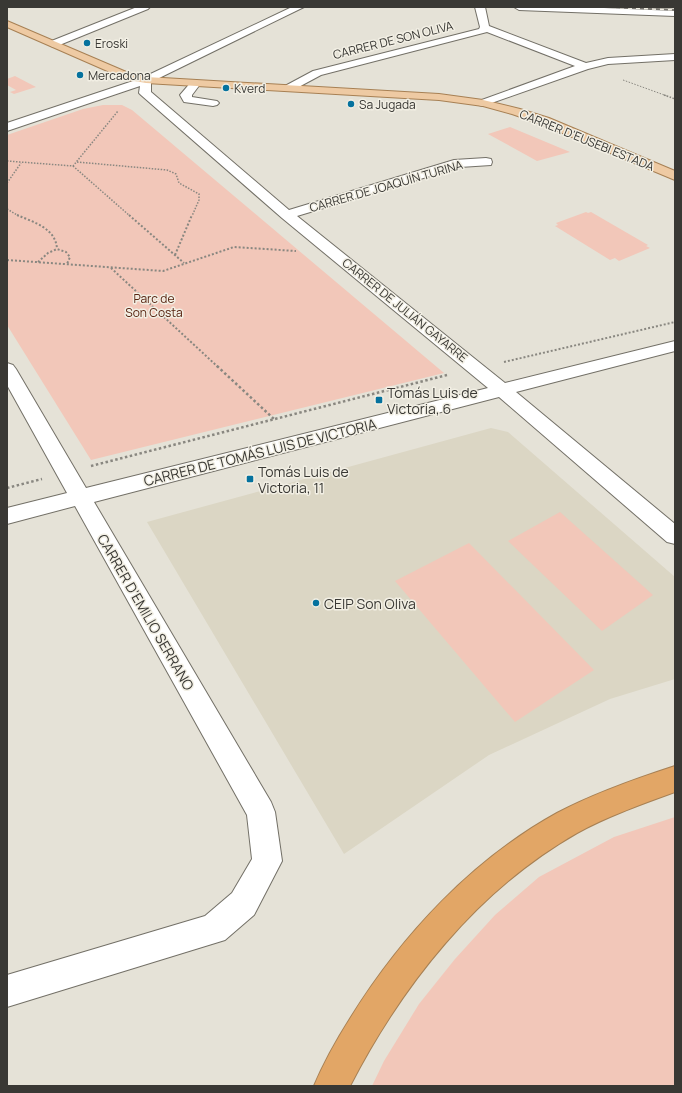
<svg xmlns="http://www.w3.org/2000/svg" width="682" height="1093" font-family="Manrope,sans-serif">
<rect width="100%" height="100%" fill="#e5e2d7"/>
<polygon fill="#dbd6c4" points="491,428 508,432 675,577 675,679 610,699 489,755 344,854 147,522"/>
<g fill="#f2c7b9">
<polygon points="15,76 36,87 14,94 10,92 16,90 7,85 7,79"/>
<polygon points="103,105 122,105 132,110 444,373 91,460 7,325 7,135 83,109"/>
<polygon points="510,127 570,152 537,161 488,134"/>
<polygon points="586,212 588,213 591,212 648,245 646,246 650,248 619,261 615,258 610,260 555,226 558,225 556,223"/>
<polygon points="560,512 653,595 602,631 508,541"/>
<polygon points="469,543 594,670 515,722 395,581"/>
<polygon points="675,817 675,1086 372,1086 384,1061 419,1004 455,959 495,915 539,877 614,837"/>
</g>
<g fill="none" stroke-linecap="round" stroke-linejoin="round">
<g stroke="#737067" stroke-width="2">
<g id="minor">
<polygon points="137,7 150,7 148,9 57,46 53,47 48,44 49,42"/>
<polygon points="292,7 304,7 151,82 151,92 289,210 454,160 486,158 491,159 492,162 491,165 460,167 297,216 505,383 675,341 675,351 516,392 675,524 675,544 667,542 499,397 94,502 271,802 275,812 282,861 254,915 225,940 7,1007 7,975 205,916 232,893 252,859 247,815 75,506 7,524 7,508 67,493 7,385 7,363 13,365 16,369 86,488 488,388 282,218 141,95 139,93 140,86 7,131 7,123 142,78"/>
<polygon points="475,7 485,7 489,26 586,63 608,58 675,54 675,60 608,64 588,69 483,106 479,105 477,103 479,101 575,66 487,32 321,75 293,90 289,91 283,88 285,86 313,71 479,29 480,27"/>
<polygon points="514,7 590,7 675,10 675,16 519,10"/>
<polygon points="196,80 201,83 192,95 192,97 217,101 219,103 217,105 213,106 184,102 180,95 192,81"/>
</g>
</g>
<g stroke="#a78054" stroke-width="2">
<polygon id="major" points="7,21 131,74 146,77 439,94 483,100 520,109 549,118 675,171 675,180 541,124 512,114 483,106 439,100 146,83 128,80 7,27"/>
</g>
<g stroke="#a78054" stroke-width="2">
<path id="highway" d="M675 766V792C642 804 608 816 577 833 477 890 402 985 350 1086H314C324 1062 337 1039 351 1017 402 935 472 860 557 813 595 793 635 779 675 766Z"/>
</g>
<polyline stroke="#898780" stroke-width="1" stroke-dasharray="1.5 1.5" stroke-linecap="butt" points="623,80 667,96"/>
<g stroke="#898780" stroke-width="1.5" stroke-dasharray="1.5 1.5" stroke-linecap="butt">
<polyline points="664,95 675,99"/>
<polyline points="7,161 73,166 118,111"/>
<polyline points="77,162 167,170 176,174 179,183 199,194 199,200 192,216"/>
<polyline points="73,166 130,216"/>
<polyline points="7,183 21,163"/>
<polyline points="7,209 19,216"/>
</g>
<g stroke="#898780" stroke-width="2" stroke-dasharray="2 2" stroke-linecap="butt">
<path d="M17 215C33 222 56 228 57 249"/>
<polyline points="129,215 184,263"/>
<polyline points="175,255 192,215"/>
<polyline points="7,260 163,271 234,247 296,251"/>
<polyline points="38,262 48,253 57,249 66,252 70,257 67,264"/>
<polyline points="111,268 218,367"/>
<polyline points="504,362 675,322"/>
</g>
<g stroke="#898780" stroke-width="2.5" stroke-dasharray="2.5 2.5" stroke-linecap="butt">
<polyline points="217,366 274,419"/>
<polyline points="91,466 447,375"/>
<polyline points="7,488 42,479"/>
</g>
<use href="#minor" fill="#fff" fill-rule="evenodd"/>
<use href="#major" fill="#eecaa3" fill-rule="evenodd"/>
<use href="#highway" fill="#e2a666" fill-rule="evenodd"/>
<g stroke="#77756f" stroke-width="2">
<polyline id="rail" points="604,7 675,10"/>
</g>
<use href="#rail" stroke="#f2efe4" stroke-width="1.5" stroke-dasharray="4" stroke-linecap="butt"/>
</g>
<g fill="#05729e" stroke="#f2efe4" stroke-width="1.5">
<circle cx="87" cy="43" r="4"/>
<circle cx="80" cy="75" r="4"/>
<circle cx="226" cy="88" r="4"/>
<circle cx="351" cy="104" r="4"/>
<rect x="375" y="396" width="8" height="8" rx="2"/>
<rect x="246" y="475" width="8" height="8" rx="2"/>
<circle cx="316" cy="603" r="4"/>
</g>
<g text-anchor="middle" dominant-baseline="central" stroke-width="3" stroke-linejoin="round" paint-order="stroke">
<g font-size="12" fill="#393834" stroke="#f2efe4">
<text transform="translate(393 40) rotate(-14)">CARRER DE SON OLIVA</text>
<text transform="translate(587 140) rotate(22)">CARRER D'EUSEBI ESTADA</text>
<text transform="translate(386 186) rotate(-16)">CARRER DE JOAQUÍN TURINA</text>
<text transform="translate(405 310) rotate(39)">CARRER DE JULIÁN GAYARRE</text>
</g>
<g font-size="12" fill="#393834" stroke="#f2efe4" text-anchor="start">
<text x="95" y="43">Eroski</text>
<text x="88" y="75">Mercadona</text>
<text x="234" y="88">Kverd</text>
<text x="359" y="104">Sa Jugada</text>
</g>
<g font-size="12" fill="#582411" stroke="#f2efe4">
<text x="154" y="298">Parc de<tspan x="154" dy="14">Son Costa</tspan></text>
</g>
<g font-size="14" fill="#393834" stroke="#f2efe4" text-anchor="start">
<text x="387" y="392">Tomás Luis de<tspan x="387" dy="16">Victoria, 6</tspan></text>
<text x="258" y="471">Tomás Luis de<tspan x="258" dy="16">Victoria, 11</tspan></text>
<text x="324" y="603">CEIP Son Oliva</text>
</g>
<g font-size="14" fill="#393834" stroke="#f2efe4">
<text transform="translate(260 452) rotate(-14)">CARRER DE TOMÁS LUIS DE VICTORIA</text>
<text transform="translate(146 612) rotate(60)">CARRER D'EMILIO SERRANO</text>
</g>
</g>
<rect width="682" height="1093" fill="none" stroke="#393834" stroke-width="16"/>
</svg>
